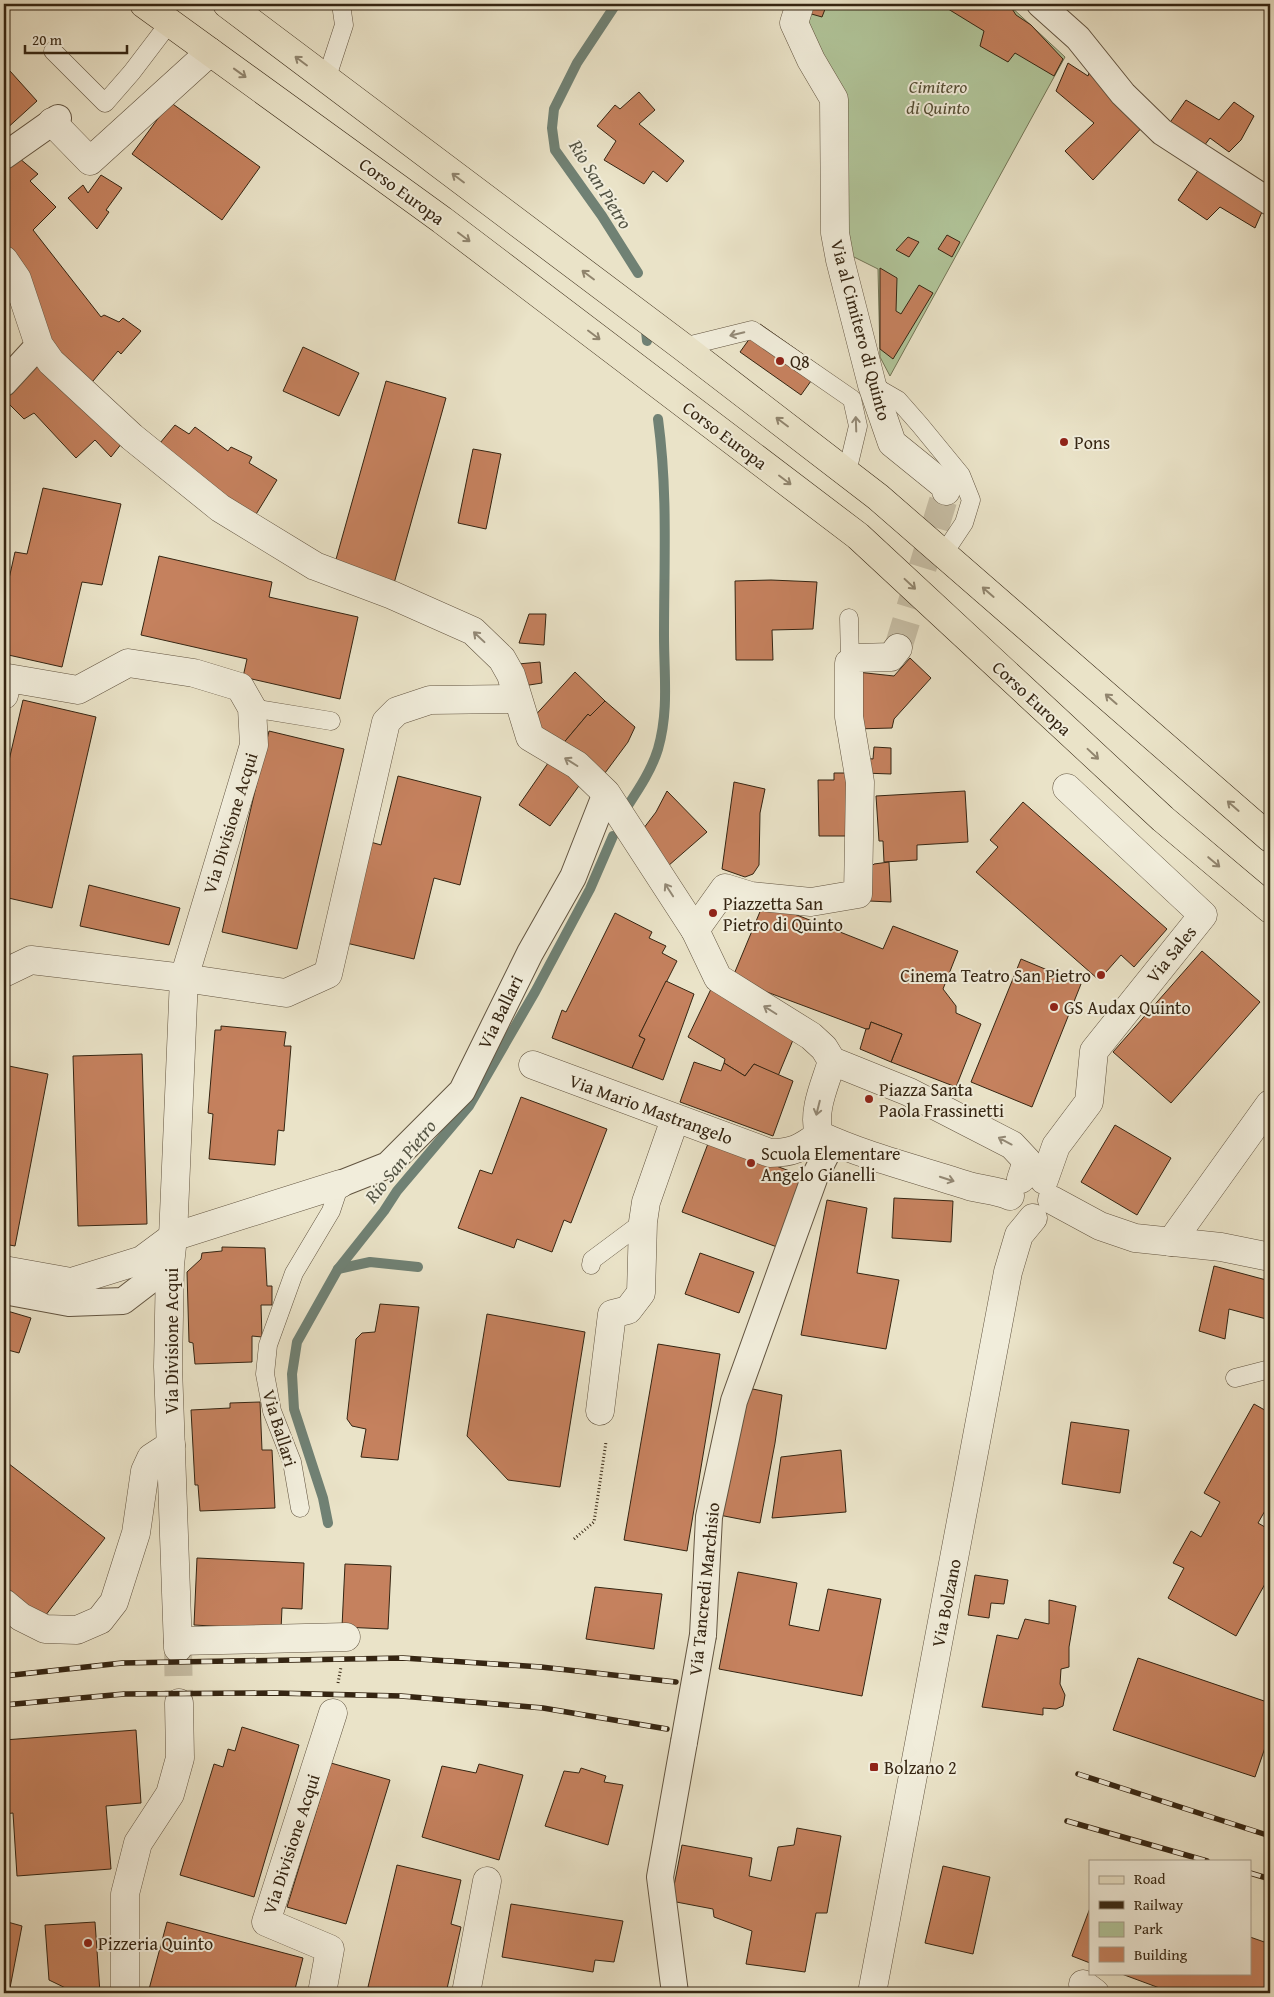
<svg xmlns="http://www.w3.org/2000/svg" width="1274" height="1997" font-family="'Gentium Book Plus',serif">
<rect width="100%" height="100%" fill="#eae3c8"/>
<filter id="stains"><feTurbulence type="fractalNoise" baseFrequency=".004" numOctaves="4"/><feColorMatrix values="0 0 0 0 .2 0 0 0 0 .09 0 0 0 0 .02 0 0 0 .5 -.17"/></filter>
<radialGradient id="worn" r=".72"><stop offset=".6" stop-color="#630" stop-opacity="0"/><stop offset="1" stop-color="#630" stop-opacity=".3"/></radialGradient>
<polygon fill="#b1c59a" stroke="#737556" points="814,4 1008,4 1065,57 890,376 880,357 878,269 846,253 808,21"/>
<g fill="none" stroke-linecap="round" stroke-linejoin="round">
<g stroke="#708174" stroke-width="10">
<polyline points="616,4 577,63 554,109 552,128 555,150 602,216 638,273"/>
<polyline points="646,331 647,341"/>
<path d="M623 813C636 793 651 772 658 749 669 711 664 675 664 636 664 561 668 493 658 419"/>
<polyline points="338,1269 370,1262 418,1267"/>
<polyline points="328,1523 323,1498 294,1409 292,1374 297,1342 338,1269 384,1211 397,1191 469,1106 535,992 590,889 613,836"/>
</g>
</g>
<g fill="#c5815e" stroke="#352512">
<polygon points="811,4 827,4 822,17 808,13"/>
<polygon points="940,4 1009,4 1016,15 1031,25 1063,59 1054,76 1015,53 1008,62 980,46 984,31"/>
<polygon points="1068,63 1088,76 1089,73 1147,122 1093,180 1065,151 1094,123 1056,91"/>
<polygon points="10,71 37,101 4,131 4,76"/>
<polygon points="639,92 655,110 639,124 684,161 667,182 653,171 644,184 604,160 616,141 597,126 615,105 620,109"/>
<polygon points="1186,100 1219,120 1234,102 1254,116 1241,140 1229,152 1210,138 1201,150 1166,128"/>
<polygon points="170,102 260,167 222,220 132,154"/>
<polygon points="19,158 38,174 30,181 56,207 33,230 101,317 104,315 119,322 123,318 141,331 121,354 118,351 88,387 55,355 22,269 4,245 4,172"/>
<polygon points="1203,163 1265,205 1255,228 1220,207 1207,220 1178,200"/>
<polygon points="101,175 122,188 106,210 109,212 97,229 68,198 83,185 88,193"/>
<polygon points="947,235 960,242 952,257 938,249"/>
<polygon points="908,237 919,242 909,257 896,250"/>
<polygon points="880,268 897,278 896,311 901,314 919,285 933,293 893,359 880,349"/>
<polygon points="760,324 821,367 801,395 740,352"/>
<polygon points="303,347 359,373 339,416 283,391"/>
<polygon points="39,364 126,438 111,457 95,440 76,458 34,413 24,419 4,399"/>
<polygon points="386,381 446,398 393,587 333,570"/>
<polygon points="175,425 189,434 195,427 228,451 231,447 252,457 249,463 277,480 255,516 208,483 160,443"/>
<polygon points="473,449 501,454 486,529 458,523"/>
<polygon points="43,488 121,504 102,585 82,582 62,667 4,654 4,601 15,552 27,554"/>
<polygon points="159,556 272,582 269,597 358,617 340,699 243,677 247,659 141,635"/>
<polygon points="771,580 817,582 813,629 772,630 773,660 736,660 735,581"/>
<polygon points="529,614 546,614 544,645 519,643"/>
<polygon points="910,658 931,678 894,719 892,728 855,729 857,672 894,676"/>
<polygon points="540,662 542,683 523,686 518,664"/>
<polygon points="575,672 605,701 590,716 588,714 561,746 530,721"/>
<polygon points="23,700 96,717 52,908 4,897 4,782"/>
<polygon points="605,701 635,727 628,742 602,777 561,746 588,714 590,716"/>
<polygon points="269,731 344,749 297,949 222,932"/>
<polygon points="874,747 891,748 891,774 863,773 864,758 873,759"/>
<polygon points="553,756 581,783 550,826 519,805"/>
<polygon points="834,773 846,773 854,836 819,836 818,780 834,780"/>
<polygon points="398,776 481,797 460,885 434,878 414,959 342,942 367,841 381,845"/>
<polygon points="734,782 765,789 760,813 759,865 753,874 745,877 722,869"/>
<polygon points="667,791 707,832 660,873 637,837 656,812"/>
<polygon points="965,791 968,842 917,845 917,860 884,862 883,841 879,841 876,796"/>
<polygon points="1023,802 1167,929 1134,967 1121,955 1099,980 976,872 998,847 990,840"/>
<polygon points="889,862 891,902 869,901 868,870 874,864"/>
<polygon points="89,885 180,908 169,945 80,926"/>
<polygon points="764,902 883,949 893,926 958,951 943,989 956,1006 956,1013 981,1024 956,1087 891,1062 902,1034 871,1022 869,1029 866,1029 732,979"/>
<polygon points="615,913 652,932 649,938 666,946 662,953 677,961 639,1036 645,1039 632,1068 552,1038 562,1010 566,1012"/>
<polygon points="1202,951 1260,1002 1171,1103 1113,1052"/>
<polygon points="1021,959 1081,984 1032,1107 971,1082"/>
<polygon points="666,981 694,994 663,1080 632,1068 645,1039 639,1036"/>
<polygon points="711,989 793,1040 778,1076 754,1064 745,1076 724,1063 725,1059 688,1037"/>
<polygon points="871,1022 902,1034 891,1062 860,1049 866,1029 869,1029"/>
<polygon points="221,1026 286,1032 284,1046 291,1046 284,1131 278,1130 275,1165 209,1159 213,1114 208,1113 215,1030 221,1030"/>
<polygon points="142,1054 147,1224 78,1226 73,1056"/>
<polygon points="694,1062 721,1071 724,1063 745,1076 754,1064 793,1081 773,1136 680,1102"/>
<polygon points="4,1065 48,1074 15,1246 4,1244"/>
<polygon points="521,1097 607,1129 571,1223 564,1220 552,1252 517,1239 514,1248 458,1228 480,1170 492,1174"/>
<polygon points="1115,1125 1171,1158 1137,1215 1081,1182"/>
<polygon points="709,1141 803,1176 777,1247 682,1212"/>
<polygon points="894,1198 953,1201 951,1242 892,1238"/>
<polygon points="827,1200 867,1208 857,1273 899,1280 886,1349 801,1335"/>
<polygon points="222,1247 265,1248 267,1286 272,1286 272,1305 261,1305 262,1337 252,1336 252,1362 195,1364 193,1343 189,1342 187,1272 201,1259 202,1253 222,1251"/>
<polygon points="700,1253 754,1272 739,1313 685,1294"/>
<polygon points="1214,1266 1270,1281 1270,1320 1229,1309 1225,1339 1199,1331"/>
<polygon points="380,1304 419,1307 398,1460 361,1457 366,1429 352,1426 347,1419 356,1339 362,1333 375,1332"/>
<polygon points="4,1310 31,1318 19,1353 4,1349"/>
<polygon points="487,1314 585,1332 560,1487 508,1480 467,1436"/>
<polygon points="658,1344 720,1354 687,1551 624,1540"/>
<polygon points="743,1387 782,1395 775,1443 760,1523 714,1514"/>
<polygon points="260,1402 262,1450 272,1450 275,1508 200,1511 198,1485 195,1485 191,1410 230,1408 230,1403"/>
<polygon points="1254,1404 1270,1413 1270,1502 1258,1523 1270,1530 1270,1575 1236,1636 1168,1598 1184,1568 1173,1563 1191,1531 1201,1537 1220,1502 1204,1493"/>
<polygon points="1071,1422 1129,1430 1120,1493 1062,1484"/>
<polygon points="841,1450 846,1512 772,1518 781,1457"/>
<polygon points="4,1460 105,1538 42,1620 4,1590"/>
<polygon points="197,1558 304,1563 302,1609 282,1608 281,1630 194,1625"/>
<polygon points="345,1564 391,1566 388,1629 342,1627"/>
<polygon points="738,1572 797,1583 789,1625 819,1631 828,1589 881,1599 862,1696 719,1669"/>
<polygon points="975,1575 1008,1580 1004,1604 991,1603 989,1618 968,1615"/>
<polygon points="595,1587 662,1594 654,1649 586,1639"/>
<polygon points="1049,1600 1076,1606 1069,1647 1069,1667 1061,1669 1060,1684 1065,1695 1063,1706 1056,1709 1043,1708 1043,1715 982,1707 997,1635 1018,1639 1025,1619 1049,1624"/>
<polygon points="1138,1658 1270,1703 1270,1733 1255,1777 1113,1730"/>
<polygon points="242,1727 299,1745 254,1897 180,1875 214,1764 223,1767 228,1749 235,1751"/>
<polygon points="136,1730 141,1803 106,1806 111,1869 17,1876 13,1813 4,1814 4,1740"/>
<polygon points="331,1763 390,1780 346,1924 287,1907"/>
<polygon points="479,1764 523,1775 499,1860 422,1837 442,1766 476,1773"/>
<polygon points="581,1768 606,1776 604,1782 623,1785 608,1845 545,1826 564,1771 579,1773"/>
<polygon points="797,1828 841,1836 827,1913 816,1913 805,1972 746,1964 752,1931 714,1917 713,1909 671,1901 682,1845 752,1858 749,1876 771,1881 778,1847 794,1845"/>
<polygon points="397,1865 461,1880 451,1924 461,1927 446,1993 394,1993 368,1987"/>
<polygon points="943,1866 990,1877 973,1954 925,1943"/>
<polygon points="511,1904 623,1921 614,1962 595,1960 593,1972 502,1957"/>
<polygon points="1090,1908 1090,1963 1072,1956"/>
<polygon points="4,1921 22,1926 9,1993 4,1993"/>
<polygon points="95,1922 100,1993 76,1993 49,1980 45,1925"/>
<polygon points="167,1922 303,1958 294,1993 148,1993"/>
<polygon points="1250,1937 1270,1944 1270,1993 1173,1993 1119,1973 1250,1973"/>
</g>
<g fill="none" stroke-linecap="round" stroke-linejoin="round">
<g stroke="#c6bda4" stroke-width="28" stroke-dasharray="28 14" stroke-linecap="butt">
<polyline points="898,648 946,491"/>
<polyline points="178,1648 179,1703"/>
</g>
<g stroke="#625440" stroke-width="19">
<g id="service">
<polyline points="53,51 105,103 132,72 170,22"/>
<polyline points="326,80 344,25 341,4"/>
<polyline points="683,347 752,330 852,399 858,426 847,472"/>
<polyline points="872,385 898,400 920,425 961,475 971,500 964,523 944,553"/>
<polyline points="849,618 850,661"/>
<polyline points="252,708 331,721"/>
<polyline points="591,1265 592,1260 643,1222"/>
<polyline points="1235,1378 1270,1369"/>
<polyline points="300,1508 292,1462 272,1411 265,1374 268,1345 294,1273 331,1211 340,1184"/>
</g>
</g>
<g stroke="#625440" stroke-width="28">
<g id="pedestrian">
<polyline points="1040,4 1078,38 1123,94 1162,132 1270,202"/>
<polyline points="4,156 58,118"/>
<polyline points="4,383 39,345"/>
<polyline points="340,1184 388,1165 462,1091 530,953 573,877 606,793"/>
<polyline points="4,1291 69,1303 123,1301 170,1265"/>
<polyline points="703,1635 709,1517 734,1401 815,1176 833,1141"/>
<polyline points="675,1993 660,1877 684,1742"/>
</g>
</g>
<g stroke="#625440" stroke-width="29">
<g id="minor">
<polyline points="800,4 794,23 811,60 834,99 835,233 840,260 872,385 892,443 945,486 946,491"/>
<polyline points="52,122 90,161 210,52"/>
<polyline points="4,260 17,279 39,345 51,362 132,437 220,508 315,566 392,595 473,631 502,659 511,675 530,737 577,765 606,793 695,930 718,978 811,1036 824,1048 832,1061 909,1092 1012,1145 1027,1161 1021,1179"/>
<polyline points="4,695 8,678 78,690 128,663 194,673 240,687 252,708 254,745 184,978 173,1237 170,1265 168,1367 178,1648"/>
<polyline points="695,930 725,888 751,896 811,902 858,894 860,782 849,717 849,663 857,658 891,657 898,648"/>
<polyline points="4,973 31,960 184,978 286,993 328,974 386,722 397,711 430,700 516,699"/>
<path d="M832 1061C825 1085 812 1110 819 1135 866 1157 920 1170 969 1186 983 1190 997 1190 1010 1196"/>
<path d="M533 1065 770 1153C793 1153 801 1148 819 1135"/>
<polyline points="1044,1180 1056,1146 1089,1102 1094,1051 1203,915 1067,788"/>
<polyline points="1052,1200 1100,1226 1135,1238 1221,1247 1270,1257"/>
<polyline points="1171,1242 1270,1104"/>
<polyline points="4,1270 71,1282 142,1260 173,1237 340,1184"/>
<polyline points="600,1411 612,1314 628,1310 641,1293 643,1222 646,1202 675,1119"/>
<polyline points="4,1603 21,1617 45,1629 77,1630 100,1620 114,1602 136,1533 145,1471 151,1458 171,1445"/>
<polyline points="178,1641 346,1637"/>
<polyline points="1083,1984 1095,1993"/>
<polyline points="125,1993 125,1894 138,1843 170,1794 180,1758 179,1703"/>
<polyline points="322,1993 330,1949 266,1922 333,1713"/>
<polyline points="466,1993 487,1881"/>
<polyline points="872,1993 1008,1272 1019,1235 1033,1218"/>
</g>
</g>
<g stroke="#352512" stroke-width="29">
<g id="primary">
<polyline points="144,4 442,220 858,536 1163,819 1270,909"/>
<polyline points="227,4 683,347 878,497 1270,838"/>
</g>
</g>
<g stroke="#352512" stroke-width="3" stroke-dasharray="1 2.5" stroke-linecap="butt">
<polyline points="574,1539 594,1522 606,1442"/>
<polyline points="338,1683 341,1667"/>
</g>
<use href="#service" stroke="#f1eddb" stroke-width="18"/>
<use href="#pedestrian" stroke="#f1eddb" stroke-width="26"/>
<use href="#minor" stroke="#f1eddb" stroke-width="28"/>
<use href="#primary" stroke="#eae3c8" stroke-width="28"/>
<g stroke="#352512" stroke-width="5.5">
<g id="rail">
<polyline points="4,1676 122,1663 403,1658 541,1667 676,1682"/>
<polyline points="4,1705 124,1694 274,1693 401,1696 543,1708 667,1729"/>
<polyline points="1078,1774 1270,1836"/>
<polyline points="1067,1821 1207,1861"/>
<polyline points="1250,1873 1270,1879"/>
</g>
</g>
<use href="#rail" stroke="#f1eddb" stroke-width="4" stroke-dasharray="11" stroke-linecap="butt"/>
<g stroke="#625440" stroke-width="28" stroke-linecap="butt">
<polyline id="pedestrian-bridge" points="684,1742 703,1635"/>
</g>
<use href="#pedestrian-bridge" stroke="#f1eddb" stroke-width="26"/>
</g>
<defs><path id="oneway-shaft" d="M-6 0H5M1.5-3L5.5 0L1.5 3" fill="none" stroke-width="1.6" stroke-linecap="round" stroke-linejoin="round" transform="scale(1.25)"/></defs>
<g stroke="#90846d">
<use href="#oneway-shaft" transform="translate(301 61) rotate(-143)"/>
<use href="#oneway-shaft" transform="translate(240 73) rotate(36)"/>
<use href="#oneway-shaft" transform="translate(458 178) rotate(-143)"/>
<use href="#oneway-shaft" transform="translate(464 237) rotate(37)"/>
<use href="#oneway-shaft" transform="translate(588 275) rotate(-143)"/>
<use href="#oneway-shaft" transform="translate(594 335) rotate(37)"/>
<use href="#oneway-shaft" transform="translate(782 422) rotate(-143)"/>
<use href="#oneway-shaft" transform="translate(785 480) rotate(37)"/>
<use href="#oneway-shaft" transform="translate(910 584) rotate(43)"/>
<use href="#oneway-shaft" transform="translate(988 592) rotate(-139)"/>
<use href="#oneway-shaft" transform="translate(1111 699) rotate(-139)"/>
<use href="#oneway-shaft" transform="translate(1093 754) rotate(43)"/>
<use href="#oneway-shaft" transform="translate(1233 806) rotate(-139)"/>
<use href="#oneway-shaft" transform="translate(1214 862) rotate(40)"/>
</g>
<g stroke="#938976">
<use href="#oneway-shaft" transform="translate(737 334) rotate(167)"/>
<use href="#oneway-shaft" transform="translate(856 424) rotate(-92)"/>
<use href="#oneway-shaft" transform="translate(479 637) rotate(-137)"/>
<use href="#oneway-shaft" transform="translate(571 762) rotate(-148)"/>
<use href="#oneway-shaft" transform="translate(669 890) rotate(-123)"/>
<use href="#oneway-shaft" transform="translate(770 1010) rotate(-148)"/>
<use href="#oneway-shaft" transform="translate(818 1108) rotate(104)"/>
<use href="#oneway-shaft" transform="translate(1005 1141) rotate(-152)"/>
<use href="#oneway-shaft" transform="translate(947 1179) rotate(18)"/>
</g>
<g fill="#8f2418" stroke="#f1eddb" stroke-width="2">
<circle cx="780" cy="361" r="5"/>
<circle cx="1064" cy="442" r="5"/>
<circle cx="713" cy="913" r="5"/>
<circle cx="1101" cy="975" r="5"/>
<circle cx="1054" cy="1007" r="5"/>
<circle cx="869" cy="1099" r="5"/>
<circle cx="751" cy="1163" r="5"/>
<rect x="869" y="1762" width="10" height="10" rx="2.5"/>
<circle cx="88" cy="1943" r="5"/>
</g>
<g text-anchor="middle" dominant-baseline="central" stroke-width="4" stroke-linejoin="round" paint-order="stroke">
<g font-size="18" font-style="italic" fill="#544d34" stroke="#f1eddb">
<text x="938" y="86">Cimitero<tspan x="938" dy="21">di Quinto</tspan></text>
</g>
<g font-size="18" fill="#352512" stroke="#f1eddb">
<text transform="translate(402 191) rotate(36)">Corso Europa</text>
<text transform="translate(861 330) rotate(75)">Via al Cimitero di Quinto</text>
<text transform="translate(725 435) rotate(37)">Corso Europa</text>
<text transform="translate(1032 698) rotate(43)">Corso Europa</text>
<text transform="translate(230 823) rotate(-73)">Via Divisione Acqui</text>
<text transform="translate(1171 954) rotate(-51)">Via Sales</text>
<text transform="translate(500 1012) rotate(-64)">Via Ballari</text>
<text transform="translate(651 1109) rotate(20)">Via Mario Mastrangelo</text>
<text transform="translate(171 1341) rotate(-90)">Via Divisione Acqui</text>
<text transform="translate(280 1428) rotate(73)">Via Ballari</text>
<text transform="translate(704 1589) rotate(-84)">Via Tancredi Marchisio</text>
<text transform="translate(946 1603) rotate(-79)">Via Bolzano</text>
<text transform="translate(291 1844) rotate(-72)">Via Divisione Acqui</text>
</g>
<g font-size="18" fill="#352512" stroke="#f1eddb" text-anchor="start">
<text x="790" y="361">Q8</text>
<text x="1074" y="442">Pons</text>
<text x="723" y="903">Piazzetta San<tspan x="723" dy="21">Pietro di Quinto</tspan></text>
<text x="1091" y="975" text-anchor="end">Cinema Teatro San Pietro</text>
<text x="1064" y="1007">GS Audax Quinto</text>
<text x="879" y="1089">Piazza Santa<tspan x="879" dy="21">Paola Frassinetti</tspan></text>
<text x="761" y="1153">Scuola Elementare<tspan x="761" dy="21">Angelo Gianelli</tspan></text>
<text x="884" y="1767">Bolzano 2</text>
<text x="98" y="1943">Pizzeria Quinto</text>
</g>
<g font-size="19" font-style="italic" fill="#535343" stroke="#f1eddb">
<text transform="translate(601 184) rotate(58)">Rio San Pietro</text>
<text transform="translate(400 1161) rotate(-51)">Rio San Pietro</text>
</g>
</g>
<rect width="1274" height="1997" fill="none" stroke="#eae3c8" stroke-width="20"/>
<rect x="5" y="5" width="1264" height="1987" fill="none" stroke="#352512" stroke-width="2.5"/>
<rect x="10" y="10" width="1254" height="1977" fill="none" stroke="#352512"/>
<rect x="1089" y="1860" width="162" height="115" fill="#f1eddb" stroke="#a69d8b"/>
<rect x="1099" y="1876" width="25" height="8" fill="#eae3c8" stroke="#a69d8b"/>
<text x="1134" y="1884" font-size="15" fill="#352512">Road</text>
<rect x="1099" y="1901" width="25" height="8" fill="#352512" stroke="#a69d8b"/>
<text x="1134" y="1910" font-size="15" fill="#352512">Railway</text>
<rect x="1099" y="1922" width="25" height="15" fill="#b1c59a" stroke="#a69d8b"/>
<text x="1134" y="1934" font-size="15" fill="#352512">Park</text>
<rect x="1099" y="1947" width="25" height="15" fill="#c5815e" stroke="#a69d8b"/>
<text x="1134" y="1960" font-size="15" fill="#352512">Building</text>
<path d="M25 45v8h102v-8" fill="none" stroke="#352512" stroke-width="2.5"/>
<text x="32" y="45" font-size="15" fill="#352512" stroke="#f1eddb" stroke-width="4" paint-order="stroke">20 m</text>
<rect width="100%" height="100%" filter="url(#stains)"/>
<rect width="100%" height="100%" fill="url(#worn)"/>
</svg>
